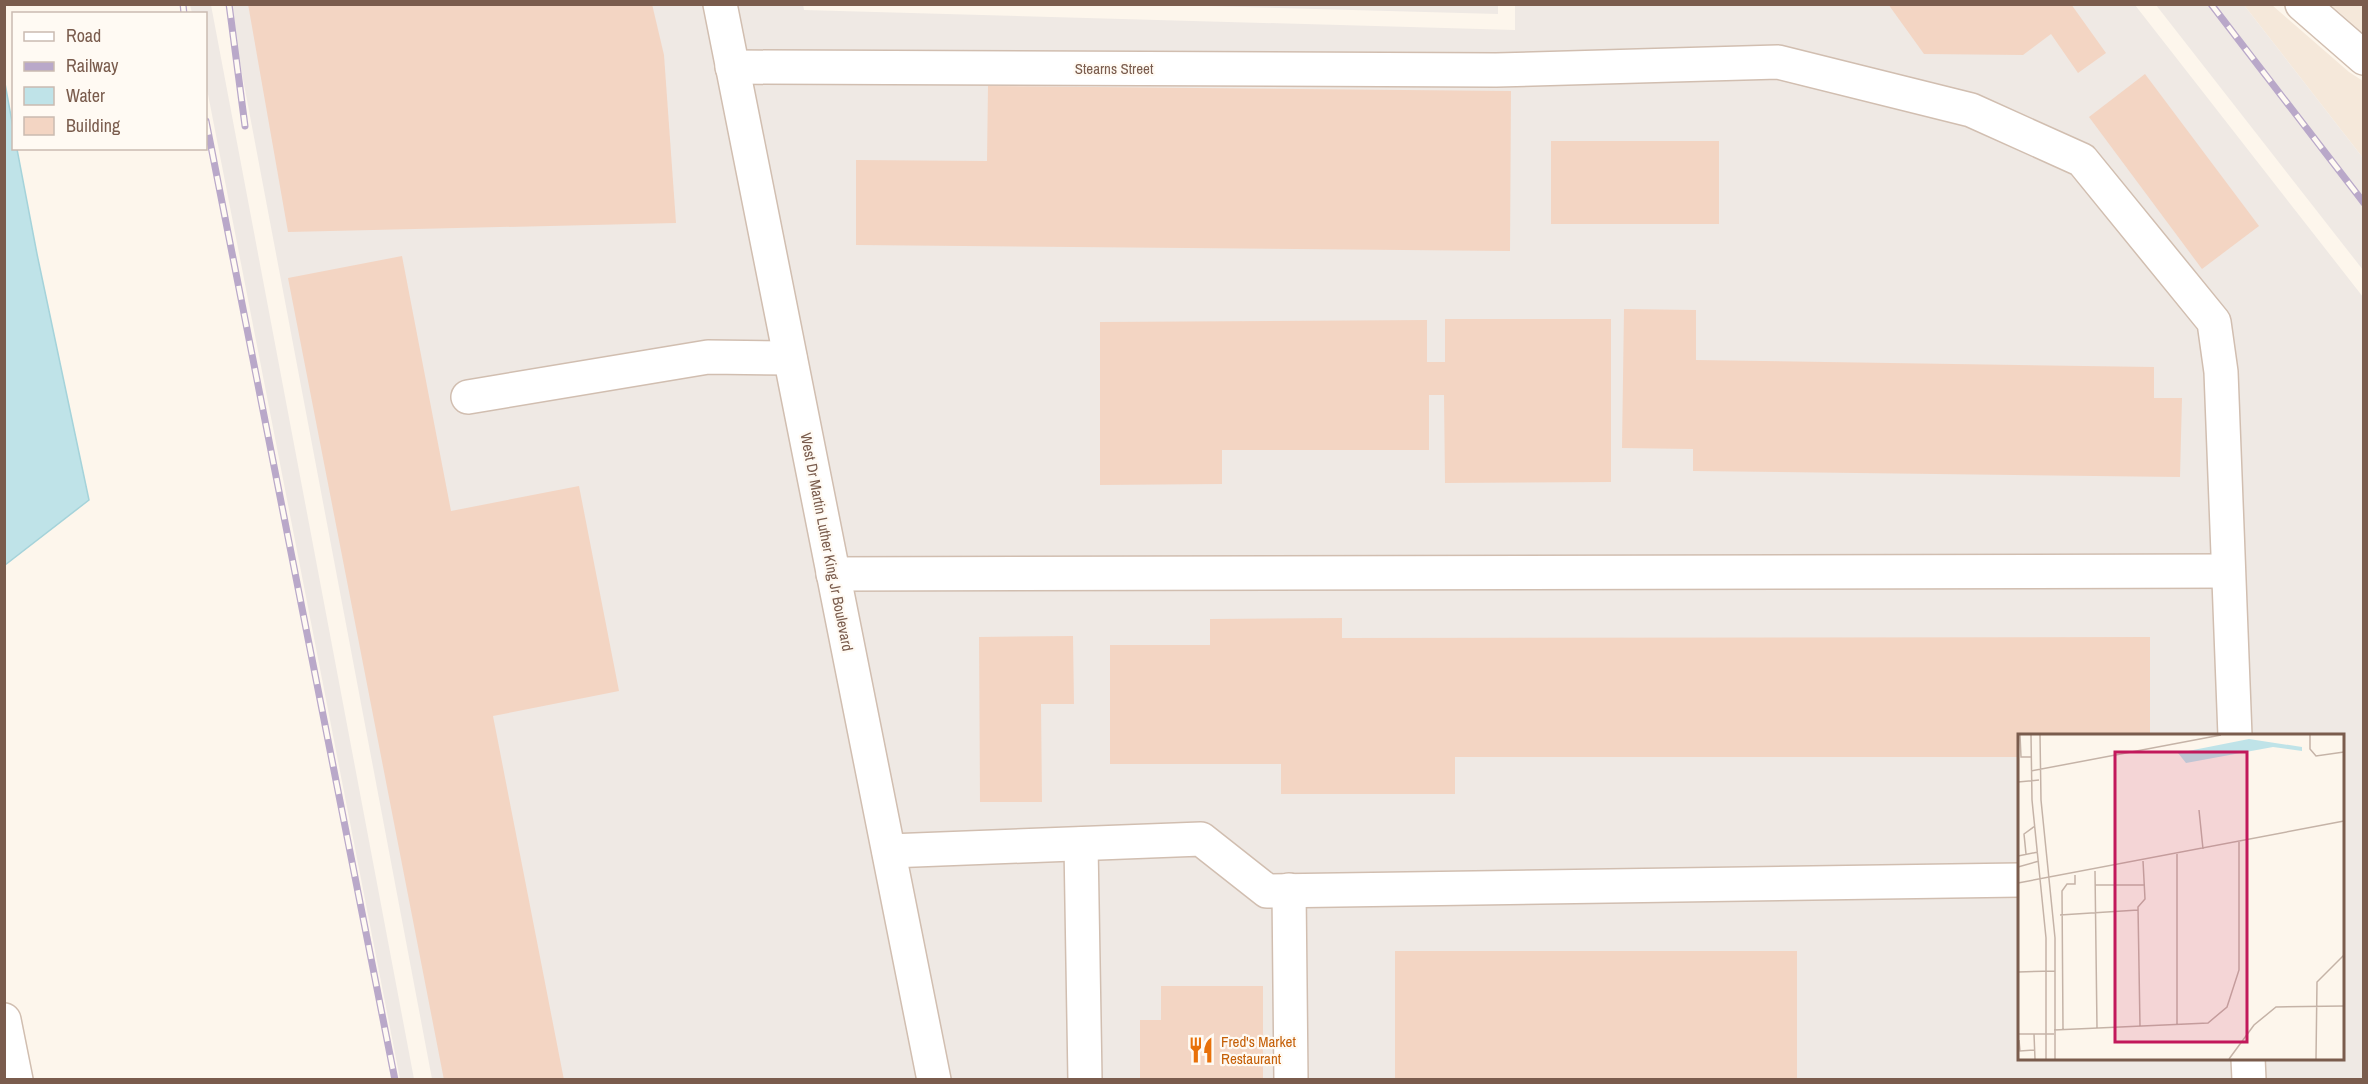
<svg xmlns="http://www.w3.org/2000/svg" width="2368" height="1084" font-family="'Archivo Narrow',sans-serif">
<rect width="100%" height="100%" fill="#fdf6ec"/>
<g fill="#f5e8da">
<polygon points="2244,5 2272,5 2349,72 2363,81 2363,158"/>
<polygon points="2331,5 2363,5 2363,33"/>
</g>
<g fill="#efe9e4" fill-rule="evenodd">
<path d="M803 4 804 10 1515 30V4L2135 5 2363 297V1079H432L229 5ZM2020 736H2342V1058H2020Z"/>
<polygon points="190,5 211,5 414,1079 400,1079 206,84 206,14 192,13"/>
<polygon points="1498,5 1498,14 1170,5 1498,4"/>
<polygon points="2156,5 2244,5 2363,158 2363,270"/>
</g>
<polygon fill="#bfe3e8" stroke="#a5d3da" stroke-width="1.5" points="4,78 13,127 14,148 17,149 37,254 89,500 5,565"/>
<g fill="#f3d5c3">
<polygon points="248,4 652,4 664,55 676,223 288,232"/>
<polygon points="1888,4 2071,4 2106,53 2078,73 2051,34 2023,55 1924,54"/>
<polygon points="2145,74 2259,226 2202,269 2089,117"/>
<polygon points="988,86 1511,91 1510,251 856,245 856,160 987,161"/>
<rect x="1551" y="141" width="168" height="83"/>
<polygon points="402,256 451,511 579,486 619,691 493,716 564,1080 444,1080 288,278"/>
<polygon points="1624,309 1696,310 1696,360 2154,367 2154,398 2182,398 2180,477 1693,471 1693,449 1622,448"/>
<polygon points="1445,319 1611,319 1611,482 1445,483 1444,395 1429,395 1429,450 1222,450 1222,484 1100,485 1100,322 1427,320 1427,362 1445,362"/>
<polygon points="1342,618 1342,638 2150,637 2150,736 2020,736 2020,757 1455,757 1455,794 1281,794 1281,764 1110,764 1110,645 1210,645 1210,619"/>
<polygon points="1073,636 1074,704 1041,704 1042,802 980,802 979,637"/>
<rect x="1395" y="951" width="402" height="129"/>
<polygon points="1161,986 1263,986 1263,1080 1140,1080 1140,1020 1161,1020"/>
</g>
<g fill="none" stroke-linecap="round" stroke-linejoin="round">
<g stroke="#d1beb0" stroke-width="36">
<g id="minor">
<polyline points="720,4 934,1080"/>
<polyline points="2302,4 2364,58"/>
<polyline points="732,67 1496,70 1778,62 1971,110 2082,160 2214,322 2221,372 2235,736"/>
<polyline points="468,397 708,357 790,358"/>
<polyline points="833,574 2228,571"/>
<polyline points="1081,844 1085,1080"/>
<polyline points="889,851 1201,839 1267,891 2020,880"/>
<polyline points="1289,890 1291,1080"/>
<polyline points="4,1020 16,1080"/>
<polyline points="2248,1058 2249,1080"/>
</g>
</g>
<use href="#minor" stroke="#fff" stroke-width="33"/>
<g stroke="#b9a8c9" stroke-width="7">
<g id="rail">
<polyline points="183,4 184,14"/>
<polyline points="229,4 245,126"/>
<polyline points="2211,4 2364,203"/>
<polyline points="206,121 395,1080"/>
</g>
</g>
<use href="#rail" stroke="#fffaf3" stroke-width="4.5" stroke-dasharray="14" stroke-linecap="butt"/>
</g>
<defs>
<g id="restaurant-bare" transform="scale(2.07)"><path d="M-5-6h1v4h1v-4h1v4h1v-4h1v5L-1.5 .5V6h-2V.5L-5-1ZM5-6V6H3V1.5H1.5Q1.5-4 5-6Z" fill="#e8710a" stroke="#fffaf3" stroke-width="2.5" paint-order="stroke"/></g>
</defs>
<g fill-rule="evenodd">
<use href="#restaurant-bare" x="1201" y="1050"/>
</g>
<g text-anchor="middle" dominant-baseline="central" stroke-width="4.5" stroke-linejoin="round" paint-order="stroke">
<g font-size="15" fill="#7a5c4d" stroke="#fffaf3">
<text x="1114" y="68">Stearns Street</text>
<text transform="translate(827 542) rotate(79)">West Dr Martin Luther King Jr Boulevard</text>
</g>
<g font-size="15" fill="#c56008" stroke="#fffaf3" text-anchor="start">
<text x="1221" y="1041">Fred's Market<tspan x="1221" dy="17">Restaurant</tspan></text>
</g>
</g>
<g transform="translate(2018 734)">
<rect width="326" height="326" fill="#fdf6ec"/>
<path d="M231 5 284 13V17L255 13 168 29 160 19Z" fill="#bfe3e8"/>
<path fill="none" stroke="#c5b3a7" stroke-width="1.5" d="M2 1 3 23H13M13 1 14 66 28 204V325M22 1 23 66 37 204V325M292 1V15L298 22 326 18M13 37 203 1M0 48 21 46M181 76 185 115M8 120 6 100 17 92M159 120V291M0 122 20 118M0 133 21 127M77 137 79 294M0 149 326 87M77 151H126M42 181 120 176M0 238 37 237M122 292 120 173 127 165 125 127M45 295 44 157 49 150H57V141M36 296 190 289 209 273 221 236V108M0 300H36M16 300 17 325M1 306 2 317 17 316M211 325 236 291 258 273 326 272M298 325 299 248 326 221"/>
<path fill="#c2185b" fill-opacity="0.15" stroke="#c2185b" stroke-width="3" d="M97 18H229V308H97Z"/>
<rect width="326" height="326" fill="none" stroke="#7a5c4d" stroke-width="3"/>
</g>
<rect width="2368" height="1084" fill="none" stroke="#7a5c4d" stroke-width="12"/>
<rect x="12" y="12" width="195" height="138" fill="#fffaf3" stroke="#cabbb1" stroke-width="1.5"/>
<rect x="24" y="32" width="30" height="9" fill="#ffffff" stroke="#cabbb1" stroke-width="1.5"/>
<text x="66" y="42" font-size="18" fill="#7a5c4d">Road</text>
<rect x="24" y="62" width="30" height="9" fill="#b9a8c9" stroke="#cabbb1" stroke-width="1.5"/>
<text x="66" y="72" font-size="18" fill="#7a5c4d">Railway</text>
<rect x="24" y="87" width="30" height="18" fill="#bfe3e8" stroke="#cabbb1" stroke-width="1.5"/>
<text x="66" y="102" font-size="18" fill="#7a5c4d">Water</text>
<rect x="24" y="117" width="30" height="18" fill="#f3d5c3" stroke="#cabbb1" stroke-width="1.5"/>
<text x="66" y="132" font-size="18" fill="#7a5c4d">Building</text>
</svg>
